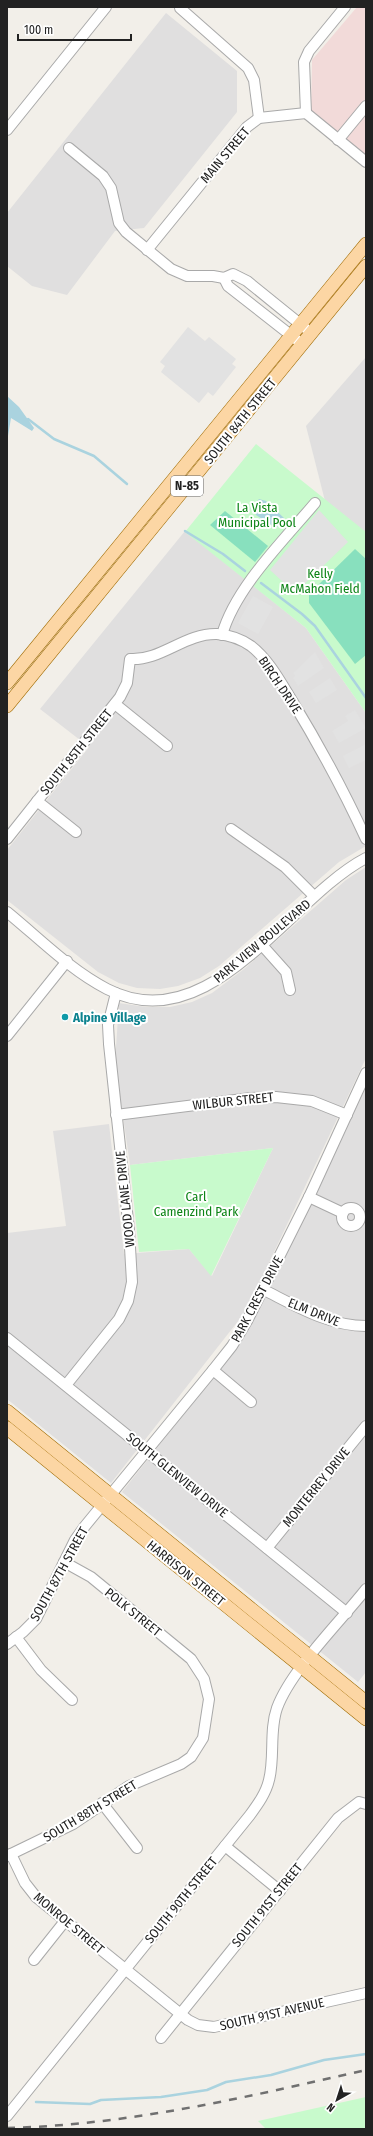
<svg xmlns="http://www.w3.org/2000/svg" width="373" height="2136" font-family="'Fira Sans Condensed',sans-serif">
<rect width="100%" height="100%" fill="#f2efe9"/>
<g fill="#e0dfdf">
<polygon points="166,13 237,71 237,112 144,228 115,231 67,295 32,286 7,266 7,213"/>
<polygon points="366,357 366,533 325,501 306,426"/>
<polygon points="185,531 306,628 366,713 366,846 339,862 219,966 200,978 178,986 160,989 137,988 119,983 98,972 7,900 7,850 89,747 40,709"/>
<polygon points="366,867 366,1058 246,1311 111,1483 7,1399 7,1233 66,1226 53,1131 109,1124 124,1254 189,1249 212,1276 273,1148 130,1165 115,1062 119,1003 146,1007 170,1007 192,1002 212,993 244,969 346,880"/>
<polygon points="366,1087 366,1672 358,1682 122,1492 241,1342"/>
</g>
<polygon fill="#f2dad9" points="357,7 366,7 366,157 311,111 312,60"/>
<g fill="#c8facc">
<polygon points="256,444 366,532 366,713 306,628 185,532"/>
<polygon points="273,1148 211,1276 189,1249 139,1252 130,1165"/>
<polygon points="366,2097 366,2129 266,2129 258,2121"/>
</g>
<g fill="#88e0be">
<polygon points="225,511 268,546 255,562 210,525"/>
<polygon points="355,549 366,559 366,655 355,664 309,603 309,594"/>
</g>
<g fill="#e2e2e2">
<polygon points="188,327 205,341 209,337 236,359 232,364 236,367 213,396 208,392 199,403 161,372 165,366 160,362"/>
<polygon points="319,510 348,542 295,593 270,570"/>
<polygon points="253,596 273,607 258,634 238,623"/>
<polygon points="315,652 324,668 298,686 293,678 295,676 293,673"/>
<polygon points="330,678 337,690 316,703 309,692"/>
<polygon points="355,710 366,728 339,743 332,731 348,721 345,716"/>
<polygon points="366,744 366,760 349,768 343,756"/>
</g>
<g fill="#aad3df">
<polygon points="7,396 19,407 34,428 32,431 11,418 7,442"/>
<polygon points="259,499 266,501 284,518 276,528 256,515 253,506"/>
</g>
<g fill="none" stroke-linecap="round" stroke-linejoin="round">
<g stroke="#aad3df" stroke-width="2.5">
<polyline points="28,419 54,439 94,456 127,484"/>
<polyline points="185,531 223,554 245,571"/>
<polyline points="261,583 302,614 315,626 366,698"/>
<polyline points="36,2102 90,2104 101,2100 161,2097 207,2090 226,2082 271,2075 324,2060 366,2054"/>
</g>
<g stroke="#a9a9a9" stroke-width="12">
<g id="minor">
<polyline points="180,8 248,68 254,80 259,118"/>
<polyline points="306,113 304,62 309,51 345,7"/>
<polyline points="306,113 366,162"/>
<polyline points="7,130 106,7"/>
<polyline points="338,140 366,106"/>
<polyline points="69,148 103,176 111,188 119,223 126,232 171,269 187,276 213,276 224,278 233,274 247,281 305,328"/>
<polyline points="147,250 247,127 259,118 306,113"/>
<polyline points="224,278 228,286 302,344"/>
<path d="M222 635C235 588 284 540 315 503"/>
<polyline points="115,704 167,746"/>
<polyline points="37,801 76,832"/>
<polyline points="231,829 285,867 314,896"/>
<path d="M7 839 120 697 127 683 130 659C161 661 185 633 217 634 229 635 241 639 251 646 268 659 280 681 291 699 319 745 344 791 366 839"/>
<path d="M7 912C39 938 70 970 107 989 210 1042 288 899 366 858"/>
<polyline points="261,944 286,972 290,990"/>
<polyline points="7,1036 67,961"/>
<polyline points="116,1115 251,1098 276,1097 312,1101 347,1115"/>
<polyline points="309,1197 343,1213"/>
<circle cx="351" cy="1217" r="9"/>
<path d="M264 1290C296 1306 329 1326 366 1326"/>
<polyline points="7,1338 347,1613"/>
<polyline points="213,1370 251,1402"/>
<polyline points="66,1385 119,1319 128,1301 132,1282 129,1230 109,1044 108,1025 116,993"/>
<polyline points="267,1548 366,1426"/>
<polyline points="16,1637 41,1670 72,1700"/>
<polyline points="7,1644 23,1632 36,1619 75,1540 85,1526 213,1370 232,1346 247,1321 309,1197 366,1073"/>
<polyline points="102,1803 137,1848"/>
<polyline points="225,1846 280,1891"/>
<polyline points="11,1854 25,1883 36,1897 188,2020 198,2025 214,2027 366,1993"/>
<polyline points="7,1856 73,1824 129,1786 181,1764 191,1757 203,1738 209,1699 204,1679 191,1659 91,1577 64,1562"/>
<polyline points="34,1960 65,1921"/>
<polyline points="161,2038 338,1818 359,1802 366,1804"/>
<path d="M7 2116 250 1815C258 1804 266 1793 269 1780 275 1757 269 1731 277 1708 291 1670 340 1622 366 1589"/>
</g>
</g>
<g stroke="#a06b00" stroke-width="14">
<g id="major">
<polyline points="7,683 366,244"/>
<polyline points="7,706 366,266"/>
<polyline points="7,1411 366,1702"/>
<polyline points="7,1428 366,1719"/>
</g>
</g>
<use href="#minor" stroke="#fff" stroke-width="10"/>
<use href="#major" stroke="#fcd6a4" stroke-width="13"/>
<path stroke="#707070" stroke-width="2.5" stroke-dasharray="8 8" stroke-linecap="butt" d="M7 2128C129 2125 247 2097 366 2070"/>
</g>
<circle fill="#0f9aa8" stroke="#fff" stroke-width="1.5" cx="65" cy="1017" r="4"/>
<g text-anchor="middle" dominant-baseline="central" stroke-width="4" stroke-linejoin="round" paint-order="stroke">
<rect fill="#fff" stroke="#646464" stroke-width="1" x="171" y="476" width="32" height="20" rx="3"/>
<g font-size="12" font-weight="bold" fill="#222">
<text x="187" y="486">N-85</text>
</g>
<g font-size="13" fill="#222" stroke="#fff">
<text transform="translate(225 155) rotate(-50)">MAIN STREET</text>
<text transform="translate(240 421) rotate(-51)">SOUTH 84TH STREET</text>
<text transform="translate(280 685) rotate(56)">BIRCH DRIVE</text>
<text transform="translate(76 752) rotate(-51)">SOUTH 85TH STREET</text>
<text transform="translate(262 941) rotate(-40)">PARK VIEW BOULEVARD</text>
<text transform="translate(233 1101) rotate(-6)">WILBUR STREET</text>
<text transform="translate(125 1199) rotate(-96)">WOOD LANE DRIVE</text>
<text transform="translate(257 1299) rotate(-62)">PARK CREST DRIVE</text>
<text transform="translate(314 1312) rotate(22)">ELM DRIVE</text>
<text transform="translate(177 1475) rotate(39)">SOUTH GLENVIEW DRIVE</text>
<text transform="translate(316 1487) rotate(-51)">MONTERREY DRIVE</text>
<text transform="translate(186 1573) rotate(39)">HARRISON STREET</text>
<text transform="translate(59 1574) rotate(-61)">SOUTH 87TH STREET</text>
<text transform="translate(133 1612) rotate(39)">POLK STREET</text>
<text transform="translate(90 1811) rotate(-31)">SOUTH 88TH STREET</text>
<text transform="translate(181 1900) rotate(-51)">SOUTH 90TH STREET</text>
<text transform="translate(267 1905) rotate(-51)">SOUTH 91ST STREET</text>
<text transform="translate(69 1923) rotate(40)">MONROE STREET</text>
<text transform="translate(272 2014) rotate(-13)">SOUTH 91ST AVENUE</text>
</g>
<g font-size="13" fill="#0c8416" stroke="#fff">
<text x="257" y="507">La Vista<tspan x="257" dy="15">Municipal Pool</tspan></text>
<text x="320" y="573">Kelly<tspan x="320" dy="15">McMahon Field</tspan></text>
<text x="196" y="1196">Carl<tspan x="196" dy="15">Camenzind Park</tspan></text>
</g>
<g font-size="13" font-weight="bold" fill="#0d838f" stroke="#fff" text-anchor="start">
<text x="73" y="1017">Alpine Village</text>
</g>
</g>
<rect width="373" height="2136" fill="none" stroke="#222222" stroke-width="16"/>
<g transform="translate(337 2100) rotate(219)" stroke="#ffffff" stroke-width="3" paint-order="stroke">
<path d="M0-3L7 15L0 10L-7 15Z" fill="#222222"/>
<text y="-6" font-size="11" font-weight="bold" text-anchor="middle" fill="#222222">N</text>
</g>
<path d="M18 34v6h113v-6" fill="none" stroke="#222222" stroke-width="2"/>
<text x="24" y="34" font-size="12" fill="#222222" stroke="#ffffff" stroke-width="3" paint-order="stroke">100 m</text>
</svg>
